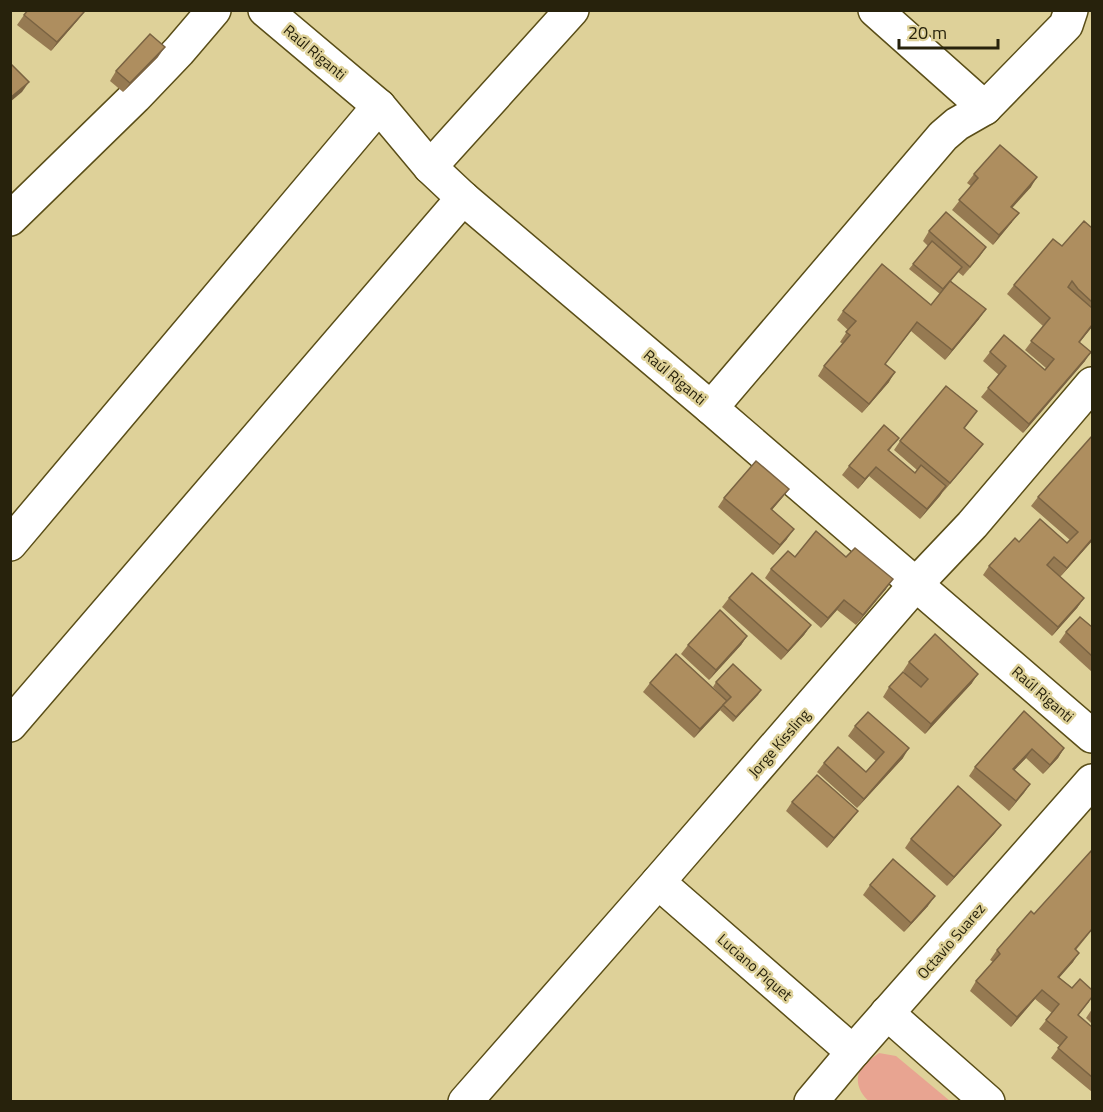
<svg xmlns="http://www.w3.org/2000/svg" width="1103" height="1112" font-family="'Titillium Web',sans-serif">
<rect width="100%" height="100%" fill="#ded199"/>
<path fill="#e8a491" d="M879 1053 896 1056 950 1101H869C859 1093 853 1078 863 1066 867 1061 874 1057 879 1053Z"/>
<g fill="none" stroke-linecap="round" stroke-linejoin="round">
<g stroke="#5a4e18" stroke-width="36">
<g id="minor">
<polyline points="265,10 379,106 430,167 463,198 711,408 1092,736"/>
<polyline points="985,108 1066,25 1071,10"/>
<polyline points="430,167 572,10"/>
<polyline points="10,219 135,97 179,51 214,10"/>
<polyline points="711,408 943,136 957,124 985,108 875,10"/>
<polyline points="10,544 379,106"/>
<polyline points="10,725 463,198"/>
<polyline points="658,882 853,1052"/>
<polyline points="887,1013 988,1102"/>
<polyline points="465,1102 658,882 916,584 972,525 1092,384"/>
<polyline points="811,1102 853,1052 1092,781"/>
</g>
</g>
<use href="#minor" stroke="#fff" stroke-width="33"/>
</g>
<g fill="#967a52">
<polygon points="84,12 77,21 51,51 17,25 24,15"/>
<polygon points="158,57 123,92 110,81 116,71"/>
<polygon points="974,174 1031,187 1012,207 1012,222 993,245 952,210 971,186 967,183"/>
<polygon points="1092,228 1092,327 1080,342 1085,361 1023,433 981,397 999,375 983,361 990,352 1045,370 1046,368 1025,350 1043,326 1007,294 1014,285 1062,246"/>
<polygon points="929,231 986,247 963,276 958,272 951,281 979,319 945,360 911,331 885,364 889,382 862,413 818,376 824,366 843,344 840,342 848,330 837,320 843,311 931,305 940,294 909,269 928,246 923,241"/>
<polygon points="977,411 964,429 976,453 920,519 869,476 858,489 842,475 849,466 892,447 889,451 915,473 917,470 894,450 900,441"/>
<polygon points="789,489 772,510 787,539 773,555 718,507 724,498"/>
<polygon points="1038,497 1092,541 1060,577 1084,598 1077,608 1052,636 983,575 989,566 1019,542 1067,543 1070,540 1031,506"/>
<polygon points="795,557 846,557 886,589 856,625 837,610 821,628 765,578 771,569"/>
<polygon points="729,598 811,625 804,635 781,660 722,607"/>
<polygon points="1092,627 1092,672 1059,642 1066,632"/>
<polygon points="747,636 741,645 709,680 681,654 688,645"/>
<polygon points="909,662 972,683 925,734 883,697 889,687 905,673 903,671"/>
<polygon points="716,682 761,690 733,722 720,710 727,701 713,687"/>
<polygon points="650,683 727,701 720,710 694,738 643,692"/>
<polygon points="1024,711 1064,748 1058,758 1043,774 1026,758 1014,770 1030,784 1009,811 969,776 975,767"/>
<polygon points="855,726 903,758 857,808 817,772 824,763 866,772 876,761 848,736"/>
<polygon points="792,802 851,820 827,848 786,811"/>
<polygon points="1001,825 994,834 947,886 905,848 911,839"/>
<polygon points="870,885 928,906 904,932 863,895"/>
<polygon points="1034,914 1092,930 1076,950 1073,962 1059,977 1089,1002 1078,1015 1092,1027 1092,1092 1051,1058 1060,1046 1039,1029 1052,1013 1035,999 1011,1027 970,991 976,981 993,962 990,960 997,950"/>
<polygon points="1092,1009 1092,1024 1086,1018"/>
</g>
<g fill="#7a6342">
<polygon points="84,12 77,21 51,51 57,42"/>
<polygon points="165,47 158,57 123,92 130,83"/>
<polygon points="29,82 22,92 10,102 10,98"/>
<polygon points="1037,177 1031,187 1005,216 1011,207"/>
<polygon points="1019,213 1012,222 993,245 999,235"/>
<polygon points="986,247 980,256 963,276 970,267"/>
<polygon points="986,309 979,319 945,360 952,350"/>
<polygon points="1092,325 1092,327 1072,351 1079,342"/>
<polygon points="1091,352 1085,361 1023,433 1029,424"/>
<polygon points="895,372 889,382 862,413 869,404"/>
<polygon points="983,444 976,453 943,492 950,483"/>
<polygon points="876,467 869,476 858,489 865,479"/>
<polygon points="946,486 940,496 920,519 927,509"/>
<polygon points="789,489 782,498 764,519 771,509"/>
<polygon points="794,529 787,539 773,555 780,545"/>
<polygon points="1092,539 1092,541 1060,577 1067,568"/>
<polygon points="893,579 886,589 856,625 863,615"/>
<polygon points="1084,598 1077,608 1052,636 1058,627"/>
<polygon points="844,600 837,610 821,628 828,618"/>
<polygon points="811,625 804,635 781,660 788,651"/>
<polygon points="747,636 741,645 709,680 716,670"/>
<polygon points="978,674 972,683 925,734 931,724"/>
<polygon points="761,690 758,695 733,722 736,717"/>
<polygon points="727,701 720,710 694,738 700,729"/>
<polygon points="909,748 903,758 857,808 864,799"/>
<polygon points="1064,748 1058,758 1043,774 1050,765"/>
<polygon points="1032,749 1026,758 1006,779 1013,769"/>
<polygon points="1030,784 1024,793 1009,811 1016,801"/>
<polygon points="858,811 851,820 827,848 834,838"/>
<polygon points="1001,825 994,834 947,886 954,877"/>
<polygon points="935,896 928,906 904,932 911,923"/>
<polygon points="1079,953 1073,962 1052,986 1058,977"/>
<polygon points="1042,990 1035,999 1011,1027 1017,1017"/>
</g>
<g fill="#ae8e5f" stroke="#7a6342" stroke-width="1.5">
<polygon points="28,10 82,10 84,12 57,42 24,15"/>
<polygon points="150,34 165,47 130,83 116,71"/>
<polygon points="10,63 29,82 10,98"/>
<polygon points="1000,145 1037,177 1011,207 1019,213 999,235 959,200 978,178 974,174"/>
<polygon points="946,212 986,247 970,267 929,231"/>
<polygon points="1084,221 1092,228 1092,302 1078,289 1072,281 1068,287 1092,308 1092,325 1079,342 1091,352 1029,424 988,388 1006,366 990,352 1004,335 1045,370 1054,359 1031,341 1050,318 1014,285 1053,239 1062,246"/>
<polygon points="932,241 962,267 943,289 913,264"/>
<polygon points="882,264 931,305 950,281 986,309 952,350 917,322 885,364 895,372 869,404 824,366 850,335 846,332 856,321 843,311"/>
<polygon points="946,386 977,411 964,428 983,444 950,483 900,441"/>
<polygon points="884,425 899,438 888,450 915,473 921,465 946,486 927,509 876,467 865,479 849,466"/>
<polygon points="1092,436 1092,539 1067,568 1054,557 1047,565 1084,598 1058,627 989,566 1015,538 1019,542 1040,519 1067,543 1078,532 1038,497"/>
<polygon points="756,461 789,489 771,509 794,529 780,545 724,498"/>
<polygon points="816,531 846,557 855,548 893,579 863,615 844,600 828,618 771,569 788,551 795,557"/>
<polygon points="752,573 811,625 788,651 729,598"/>
<polygon points="720,610 747,636 716,670 688,645"/>
<polygon points="1080,617 1092,627 1092,656 1066,632"/>
<polygon points="935,634 978,674 931,724 889,687 903,672 921,687 928,679 909,662"/>
<polygon points="676,654 727,701 700,729 650,683"/>
<polygon points="733,664 761,690 736,717 723,705 731,697 716,682"/>
<polygon points="1024,711 1064,748 1050,765 1032,749 1013,769 1030,784 1016,801 975,767"/>
<polygon points="868,712 909,748 864,799 824,763 838,747 866,772 884,752 855,726"/>
<polygon points="817,775 858,811 834,838 792,802"/>
<polygon points="958,786 1001,825 954,877 911,839"/>
<polygon points="1092,850 1092,929 1075,949 1079,953 1058,977 1072,988 1080,979 1092,990 1092,997 1078,1015 1092,1027 1092,1077 1058,1048 1067,1037 1046,1020 1059,1004 1042,990 1017,1017 976,981 1000,954 997,950 1031,911 1034,914"/>
<polygon points="893,859 935,896 911,923 870,885"/>
</g>
<g text-anchor="middle" dominant-baseline="central" stroke-width="5" stroke-linejoin="round" paint-order="stroke">
<g font-size="15" fill="#27220c" stroke="#ded199">
<text transform="translate(315 52) rotate(40)">Raúl Riganti</text>
<text transform="translate(675 377) rotate(40)">Raúl Riganti</text>
<text transform="translate(1043 694) rotate(41)">Raúl Riganti</text>
<text transform="translate(779 743) rotate(-49)">Jorge Kissling</text>
<text transform="translate(951 941) rotate(-49)">Octavio Suarez</text>
<text transform="translate(755 967) rotate(41)">Luciano Piquet</text>
</g>
</g>
<rect width="1103" height="1112" fill="none" stroke="#27220c" stroke-width="24"/>
<path d="M899 39v9h99v-9" fill="none" stroke="#27220c" stroke-width="3"/>
<text x="908" y="39" font-size="18" fill="#27220c" stroke="#ded199" stroke-width="4.5" paint-order="stroke">20 m</text>
</svg>
